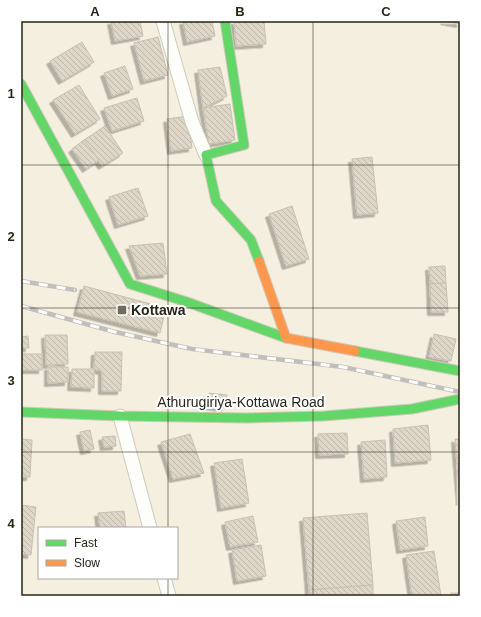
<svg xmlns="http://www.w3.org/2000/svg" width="481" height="617" font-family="Arial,sans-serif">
<defs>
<pattern id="building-back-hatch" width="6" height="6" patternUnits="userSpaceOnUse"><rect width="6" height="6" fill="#ded6c7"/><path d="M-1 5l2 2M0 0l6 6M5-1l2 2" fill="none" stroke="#beb8aa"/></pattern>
<filter id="shadow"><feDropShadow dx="-3.5" dy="3.5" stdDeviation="0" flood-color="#0004"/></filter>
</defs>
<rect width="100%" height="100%" fill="#f4efde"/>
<g fill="url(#building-back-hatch)" stroke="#c7c0b4" filter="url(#shadow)">
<polygon points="111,21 140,21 143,36 115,41"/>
<polygon points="183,21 212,21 215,36 187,42"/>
<polygon points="234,21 264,21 266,44 236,46"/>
<polygon points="444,21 460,21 460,24"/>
<polygon points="158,37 168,75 144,81 134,43"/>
<polygon points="82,42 94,62 62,81 50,61"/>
<polygon points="125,66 133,89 112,96 104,73"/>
<polygon points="220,67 227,96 203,108 198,70"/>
<polygon points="79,85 100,119 75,134 53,100"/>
<polygon points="137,98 144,121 112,131 104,108"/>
<polygon points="230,104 235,140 209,144 203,108"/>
<polygon points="188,116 192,148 171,151 167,119"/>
<polygon points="105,126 123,153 102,166 84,140"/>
<polygon points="84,140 99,160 86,169 72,149"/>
<polygon points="372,157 378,213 357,215 352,159"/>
<polygon points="138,188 148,216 118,225 109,197"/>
<polygon points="292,206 309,259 286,266 269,214"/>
<polygon points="163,243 167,274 140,276 129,246"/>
<polygon points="445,266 446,283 430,284 429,267"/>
<polygon points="446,283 448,312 431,312 430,284"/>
<polygon points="84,286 166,308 160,333 77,312"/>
<polygon points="434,334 456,339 451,361 429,357"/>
<polygon points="45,335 67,335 68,364 46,365"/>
<polygon points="28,336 29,348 21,348 21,337"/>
<polygon points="95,352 122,352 121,391 102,391 102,371 94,369"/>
<rect x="21" y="354" width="21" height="16"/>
<polygon points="48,367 68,367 68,382 48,383"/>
<polygon points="72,369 94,369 94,388 71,387"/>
<polygon points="209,393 227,395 225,408 207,406"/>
<polygon points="428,425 431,460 395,463 393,429"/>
<polygon points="90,430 94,449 84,451 80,432"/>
<polygon points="347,433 348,454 319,455 318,434"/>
<polygon points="190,434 204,473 173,479 161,442"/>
<polygon points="115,436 116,446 104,447 102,437"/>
<polygon points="21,439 32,440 30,477 21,477"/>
<polygon points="455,439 460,439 460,502"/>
<polygon points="385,440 387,477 364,479 361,442"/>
<polygon points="242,459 249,503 221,508 214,463"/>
<polygon points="21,505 36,507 31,555 21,554"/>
<polygon points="124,511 126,528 100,528 98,513"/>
<polygon points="367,513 373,585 309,590 303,518"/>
<polygon points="253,516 258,542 230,547 225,522"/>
<polygon points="425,517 428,546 400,550 396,521"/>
<polygon points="261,545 266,576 237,581 232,550"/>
<polygon points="434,551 441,596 412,596 406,555"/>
<polygon points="373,585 373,596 309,596 309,590"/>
<rect x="451" y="593" width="9" height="3"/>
</g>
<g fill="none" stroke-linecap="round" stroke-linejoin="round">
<g stroke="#cecabc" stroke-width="15">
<g id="street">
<polyline points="163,21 192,122 206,155"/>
<polyline points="120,416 150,528"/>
<polyline points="164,578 169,596"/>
</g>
</g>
<g stroke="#cecabc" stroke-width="11">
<g id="fast">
<polyline points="225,21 244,145 206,155 216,201 251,240 259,261"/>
<polyline points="21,84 130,284 187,302 286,338"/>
<polyline points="355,351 460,371"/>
<polyline points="21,412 120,416 247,418 324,416 412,409 460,399"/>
</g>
</g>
<g stroke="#cecabc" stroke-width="11">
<polyline id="slow" points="259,261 286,338 355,351"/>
</g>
<use href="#street" stroke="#fdfdfa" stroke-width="13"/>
<use href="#fast" stroke="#63d668" stroke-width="9"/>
<use href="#slow" stroke="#ff974d" stroke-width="9"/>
<g stroke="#c0bfbb" stroke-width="4.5">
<g id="rail">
<polyline points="21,281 75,290"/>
<polyline points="21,306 115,332 192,349 343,367 460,392"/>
</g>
</g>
<use href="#rail" stroke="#fff" stroke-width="3" stroke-dasharray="9" stroke-linecap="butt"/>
</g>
<path fill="none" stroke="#282418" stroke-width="1" stroke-opacity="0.55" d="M168 21V528M313 21V596M21 165H460M21 308H460M21 452H460M168 578V596"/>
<rect fill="#6f6b5d" stroke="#fff" stroke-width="1.5" x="117" y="305" width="10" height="10" rx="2"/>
<g text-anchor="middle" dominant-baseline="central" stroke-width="4" stroke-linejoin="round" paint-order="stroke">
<g font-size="14" font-weight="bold" fill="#282418" stroke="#fff" text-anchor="start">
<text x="131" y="310">Kottawa</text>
</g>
<g font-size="14" fill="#282418" stroke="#fff">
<text x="241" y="402">Athurugiriya-Kottawa Road</text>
</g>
</g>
<rect width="481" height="617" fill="none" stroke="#ffffff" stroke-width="44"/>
<rect x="38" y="527" width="140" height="52" fill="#ffffff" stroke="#a9a7a3"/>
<rect x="46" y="540" width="20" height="6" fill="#63d668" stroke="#a9a7a3"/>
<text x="74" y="547" font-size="12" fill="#282418">Fast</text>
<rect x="46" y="560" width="20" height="6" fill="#ff974d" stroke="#a9a7a3"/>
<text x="74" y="567" font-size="12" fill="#282418">Slow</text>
<rect x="22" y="22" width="437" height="573" fill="none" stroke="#282418" stroke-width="1.5"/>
<g font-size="13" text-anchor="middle" font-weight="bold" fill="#282418">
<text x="95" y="16">A</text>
<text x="240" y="16">B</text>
<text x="386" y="16">C</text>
<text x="11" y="98">1</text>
<text x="11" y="241">2</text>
<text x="11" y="385">3</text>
<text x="11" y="528">4</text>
</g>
</svg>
